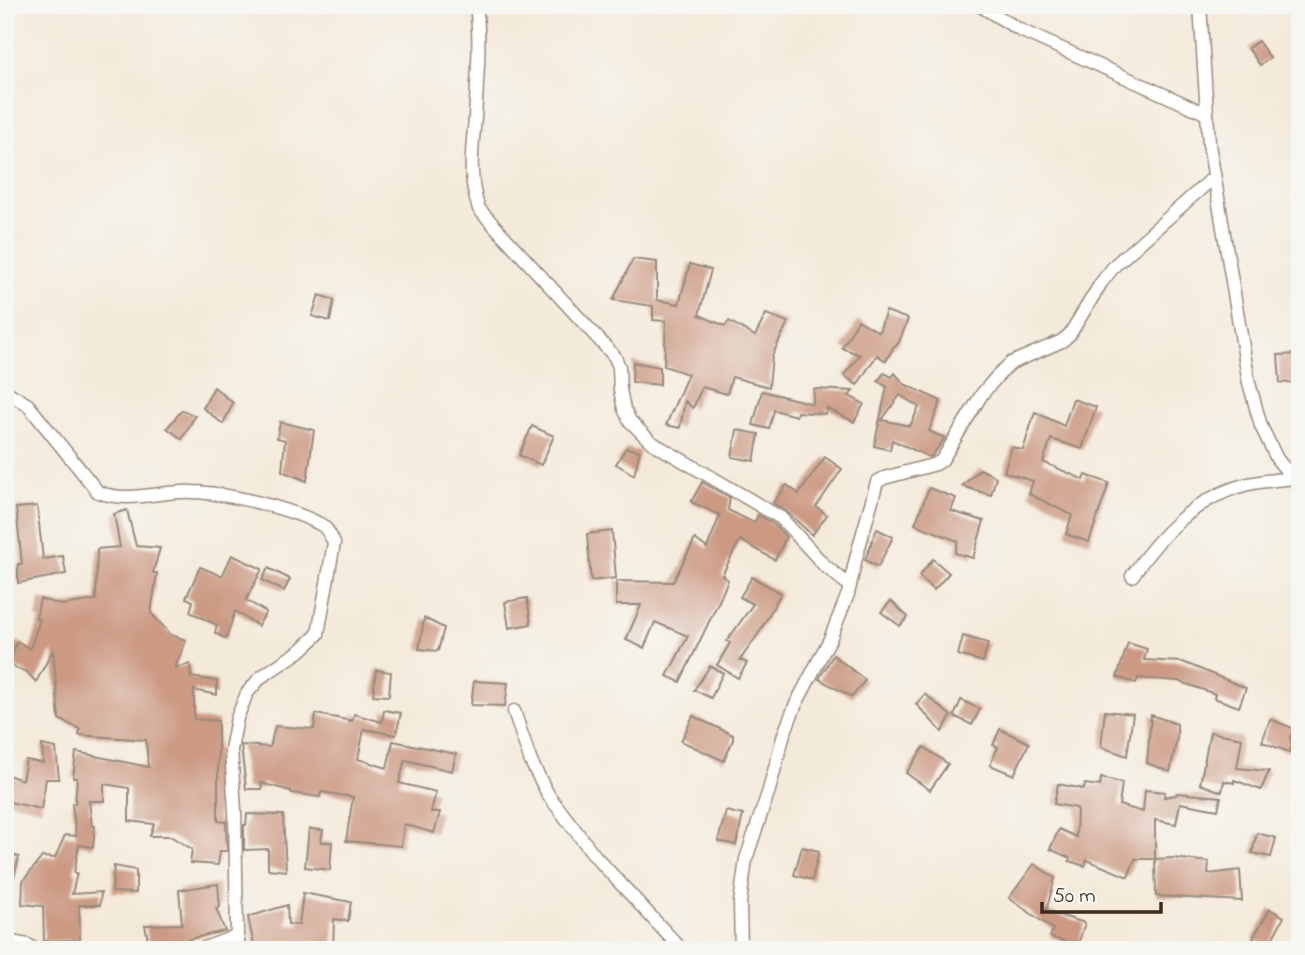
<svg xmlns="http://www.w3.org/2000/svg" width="1305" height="955" font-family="'Indie Flower',sans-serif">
<rect width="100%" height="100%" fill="#f6f6f2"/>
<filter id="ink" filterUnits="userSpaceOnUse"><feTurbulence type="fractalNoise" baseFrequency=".0143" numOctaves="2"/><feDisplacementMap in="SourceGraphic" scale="14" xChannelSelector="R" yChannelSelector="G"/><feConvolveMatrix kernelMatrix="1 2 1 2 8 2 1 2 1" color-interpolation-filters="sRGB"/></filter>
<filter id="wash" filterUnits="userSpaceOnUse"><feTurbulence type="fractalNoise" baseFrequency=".00686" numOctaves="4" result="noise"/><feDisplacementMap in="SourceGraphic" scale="28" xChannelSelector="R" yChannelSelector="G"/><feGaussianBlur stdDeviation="1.57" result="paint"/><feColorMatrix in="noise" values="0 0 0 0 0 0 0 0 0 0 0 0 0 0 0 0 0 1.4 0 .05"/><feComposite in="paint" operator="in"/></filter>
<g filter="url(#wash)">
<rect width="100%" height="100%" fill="#f4eada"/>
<g id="blocks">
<g fill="#cc9a83" fill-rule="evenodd">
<polygon points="1258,41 1270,58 1260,65 1248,48"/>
<polygon points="633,259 657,262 657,300 679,304 690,264 711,270 699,315 725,326 729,321 755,336 766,314 788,322 772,356 769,387 732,377 727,394 702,387 693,408 685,401 680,428 666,425 688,374 664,366 666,321 653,320 653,306 613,300"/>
<polygon points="319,295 334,300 330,321 312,316"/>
<polygon points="886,311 908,319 899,342 896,346 894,346 886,361 877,355 857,385 844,375 860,355 842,348 858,320 879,332"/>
<polygon points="1300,354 1300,382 1280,383 1278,355"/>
<polygon points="633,362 660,367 660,385 632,382"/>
<path d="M884 373 892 377 895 373 904 384 941 401 929 431 945 438 932 456 929 457 892 440 890 450 874 446 887 387 878 381ZM900 395 919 407 910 426 882 420Z"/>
<polygon points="214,387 233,403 223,424 203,408"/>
<polygon points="814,389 853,391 849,396 864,404 854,422 827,408 826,414 797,412 796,416 774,410 769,429 753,425 762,391 813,404"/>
<polygon points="1073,399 1096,407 1082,449 1051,439 1043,462 1084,480 1086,475 1109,483 1089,542 1066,534 1072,515 1029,494 1033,481 1004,472 1012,447 1023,450 1035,412 1064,426"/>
<polygon points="182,410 195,416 182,439 167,428"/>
<polygon points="280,422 314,430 307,481 282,471 285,440 277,438"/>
<polygon points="532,426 554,436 541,465 519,455"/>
<polygon points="737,430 759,434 754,461 732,457"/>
<polygon points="626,448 640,451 634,475 616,464"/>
<polygon points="825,457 842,469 816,507 827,515 812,535 786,511 773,503 787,485 799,494"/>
<polygon points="980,469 996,477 991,495 962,486"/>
<polygon points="702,482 730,498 728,510 754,523 758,515 775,525 786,537 775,560 740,540 722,575 728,580 720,599 680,682 667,676 688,636 655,622 644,648 626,640 641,605 616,605 616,581 673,582 695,539 707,548 720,515 691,502"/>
<polygon points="929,488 956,498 951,511 984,521 973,558 955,553 958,541 915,524"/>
<polygon points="37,506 43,559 63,556 66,574 18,583 18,564 22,564 16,508"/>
<polygon points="127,510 136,546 160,548 153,573 157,573 151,613 171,635 186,640 175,668 190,664 191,677 217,681 217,695 194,690 194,719 218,721 218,821 226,822 227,851 220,851 218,865 190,863 192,849 170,836 150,836 154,824 129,821 129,788 104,784 104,801 89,801 92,826 95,826 93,847 79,845 74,873 77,873 72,894 101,892 100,905 79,905 80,940 44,941 43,906 22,904 23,881 42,857 55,858 65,835 76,836 72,804 75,803 77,778 73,778 76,752 148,767 146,740 79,735 80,729 59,719 53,650 36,682 27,672 9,665 17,641 30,649 40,619 36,618 40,599 62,605 96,600 97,549 120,547 114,514"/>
<polygon points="877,529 893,537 878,567 865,560"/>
<polygon points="612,531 616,578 591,581 587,534"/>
<polygon points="232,555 262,569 246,600 266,612 258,626 235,611 226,639 215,633 217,625 190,612 193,601 186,598 200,567 222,576"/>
<polygon points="933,559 949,573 934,590 919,576"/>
<polygon points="268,568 290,579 284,591 262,580"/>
<polygon points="752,577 781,593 759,633 740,660 747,663 738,678 717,665 730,643 727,641 753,604 740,597"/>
<polygon points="527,598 531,624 509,628 505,602"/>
<polygon points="891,601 908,617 900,626 881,612"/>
<polygon points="424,618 444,628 438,651 419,649"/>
<polygon points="963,636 988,643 983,662 958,655"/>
<polygon points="1128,643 1147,649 1144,660 1183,662 1246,688 1239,707 1214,698 1215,694 1178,681 1138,678 1136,683 1117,677"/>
<polygon points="833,655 865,680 852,697 819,679"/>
<polygon points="710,666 723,673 711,698 694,690"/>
<polygon points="376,670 391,672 389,696 373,695"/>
<polygon points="474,681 508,683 505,706 471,705"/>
<polygon points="925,694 951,716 942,732 916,704"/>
<polygon points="961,700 980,709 972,725 954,716"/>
<polygon points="384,710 401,713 396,735 364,729 358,759 387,768 393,741 456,754 452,771 405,760 399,783 436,792 431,812 440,812 434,833 404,824 401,846 346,841 353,797 321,792 320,797 291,793 291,791 261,783 262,789 246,789 241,745 270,747 275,726 314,729 316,714 352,721 354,714 382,722"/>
<polygon points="1105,711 1133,714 1127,756 1101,747"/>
<polygon points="1151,715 1177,724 1177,738 1170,772 1147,763"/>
<polygon points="693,716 733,735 733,740 724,761 681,741"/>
<polygon points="1270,719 1295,729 1290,737 1292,746 1289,752 1262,742"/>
<polygon points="1000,729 1029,743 1014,775 990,765 998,747 993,745"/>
<polygon points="1210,732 1242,738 1237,768 1269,771 1261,790 1234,780 1234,783 1224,781 1222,792 1200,784"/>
<polygon points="42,745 56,748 59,779 46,779 41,809 5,801 5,774 22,780 26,760 43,763"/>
<polygon points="924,747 948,764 930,790 906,773"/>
<polygon points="1101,778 1122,783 1119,805 1143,812 1145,790 1165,792 1164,797 1176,795 1177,793 1221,797 1218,810 1180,803 1176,824 1155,820 1155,859 1135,859 1128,877 1087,860 1085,866 1069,861 1070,858 1050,849 1059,829 1076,837 1077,808 1054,804 1058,784 1084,789 1085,784 1100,786"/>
<polygon points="726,811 743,815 736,845 718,841"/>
<polygon points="247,814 283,815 286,871 268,869 268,849 244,850 244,825 246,825"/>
<polygon points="309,829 323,830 321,842 332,842 330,870 305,867"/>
<polygon points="1257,833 1276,838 1271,857 1252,853"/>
<polygon points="802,847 819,851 812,880 794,875"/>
<polygon points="5,853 19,857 10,893 5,892"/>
<polygon points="1173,858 1209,862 1208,874 1240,870 1242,901 1156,896 1155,859"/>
<polygon points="1034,864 1055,878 1046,911 1085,923 1078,945 1050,937 1053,929 1009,898"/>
<polygon points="114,866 136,870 136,893 112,892"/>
<polygon points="218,884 220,907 216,908 225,931 184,940 185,942 161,944 160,950 150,950 145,925 182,924 179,890"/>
<polygon points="303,893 351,902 348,921 334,919 333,950 255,950 248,917 287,905 288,924 299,925"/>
<polygon points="1270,909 1284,917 1268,947 1253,938"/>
</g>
</g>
</g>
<g filter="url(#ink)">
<use href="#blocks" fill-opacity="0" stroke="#988a7c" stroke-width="2"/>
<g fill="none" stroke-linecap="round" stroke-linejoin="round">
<g stroke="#988a7c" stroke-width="15">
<g id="street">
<path d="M476 5C481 43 477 80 475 118 472 149 468 179 479 209L615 357 619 367 620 390 624 409 630 421 651 442 781 518 824 565 850 586"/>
<polyline points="979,5 1020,30 1207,114"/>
<polyline points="1200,5 1209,144 1249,383 1261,426 1277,459 1300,487"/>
<path d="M5 391 28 405 98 492C130 504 161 490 193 492 227 493 288 508 318 523 327 527 330 535 334 543L318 634 300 651 261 677 247 693 237 718 231 750 235 811 237 936 240 950"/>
<path d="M1132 576C1160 535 1194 499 1244 485 1259 481 1277 480 1293 478"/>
<polyline points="514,711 531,762 549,796 595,856 682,950"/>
<polyline points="1298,740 1300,736"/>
<polyline points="5,941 28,945 36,950"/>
<polyline points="199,950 237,936"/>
<polyline points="741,950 740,903 746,859 769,790 784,734 795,706 830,639 848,594 856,558 877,482 884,478 936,464 942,460 982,394 1000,373 1011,363 1062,341 1070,334 1101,283 1115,265 1214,177"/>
</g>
</g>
<use href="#street" stroke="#fff" stroke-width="12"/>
</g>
</g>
<rect width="1305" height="955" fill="none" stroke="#f6f6f2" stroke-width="28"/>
<path d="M1042 902v10h119v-10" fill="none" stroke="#3b2a1e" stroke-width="3.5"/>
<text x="1053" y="902" font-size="21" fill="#3b2a1e" stroke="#f6f6f2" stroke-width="5" paint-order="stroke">50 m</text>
</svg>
